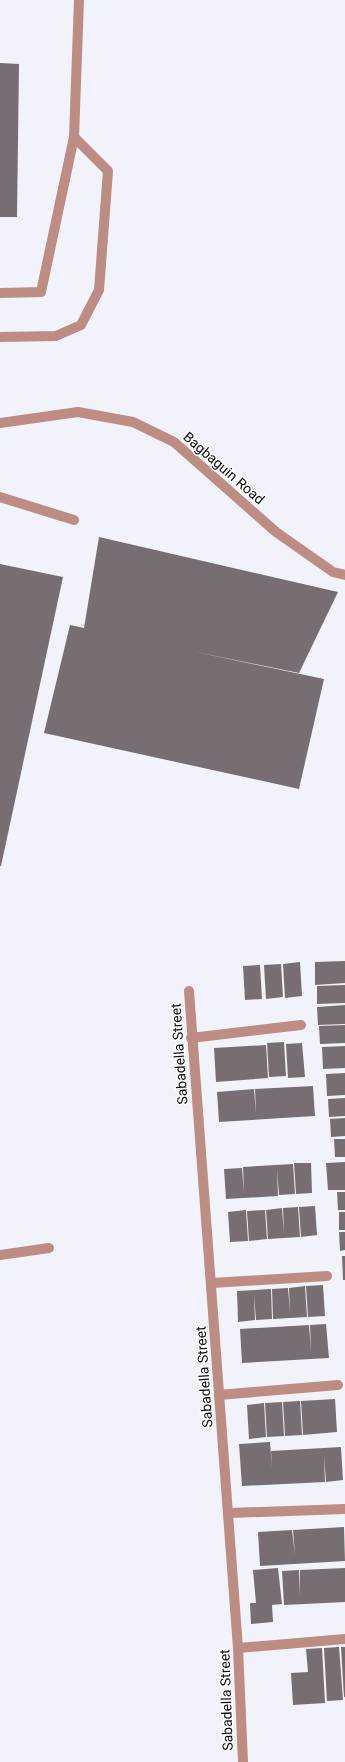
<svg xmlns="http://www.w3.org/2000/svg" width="345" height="1762" font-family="Roboto,sans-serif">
<rect width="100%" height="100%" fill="#f2f2fb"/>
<g fill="#776e73">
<polygon points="0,63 19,64 17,217 0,217"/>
<polygon points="99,537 338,592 299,673 191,651 324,679 299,789 44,733 70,625 84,628"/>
<polygon points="0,564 63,577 1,866 0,866"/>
<polygon points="345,961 345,983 315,985 315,962"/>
<polygon points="300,962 302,996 285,998 283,964"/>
<polygon points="281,964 283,997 266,999 264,965"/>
<polygon points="260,965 262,999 245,1000 243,966"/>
<polygon points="345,985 345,1003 317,1004 317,986"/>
<polygon points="345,1005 345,1024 318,1025 317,1007"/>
<polygon points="345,1025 345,1043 320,1044 319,1026"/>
<polygon points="284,1042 286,1076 269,1077 267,1043"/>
<polygon points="302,1043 305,1077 288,1078 286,1044"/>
<polygon points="266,1045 268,1078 216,1082 214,1048"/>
<polygon points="345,1046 345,1068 323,1069 322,1047"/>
<polygon points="345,1073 345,1095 327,1096 326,1074"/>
<polygon points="313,1086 315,1116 219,1122 217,1092 254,1089 256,1114 255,1089"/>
<polygon points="345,1098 345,1116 329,1117 328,1099"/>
<polygon points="345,1118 345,1136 331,1137 330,1119"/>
<polygon points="334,1139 345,1139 345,1157 335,1157"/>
<polygon points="345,1162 345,1190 328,1190 326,1163"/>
<polygon points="294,1163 311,1163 312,1193 296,1194"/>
<polygon points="293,1164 295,1194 279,1195 277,1169 278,1196 226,1199 224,1169 242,1168 244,1193 243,1167"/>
<polygon points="337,1192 345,1192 345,1210 338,1210"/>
<polygon points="315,1206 317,1235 301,1237 299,1207"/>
<polygon points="298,1207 300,1237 268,1239 266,1210 282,1208 284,1234 283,1208"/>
<polygon points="246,1210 248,1241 230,1242 228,1212"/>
<polygon points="265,1210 267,1239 249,1241 247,1211"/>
<rect x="339" y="1212" width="6" height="18"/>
<polygon points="339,1232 345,1232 345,1250 340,1251"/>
<polygon points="342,1256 345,1256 345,1280 343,1280"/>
<polygon points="323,1285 325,1316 308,1317 306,1286"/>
<polygon points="305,1286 307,1317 273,1319 272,1289 288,1288 290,1312 289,1288"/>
<polygon points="271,1289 272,1319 256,1320 254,1294 255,1320 238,1322 237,1291"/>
<polygon points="326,1324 329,1358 242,1363 240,1329 309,1325 311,1351 310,1325"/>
<polygon points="335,1399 337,1432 303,1435 301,1401"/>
<polygon points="300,1401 302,1435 285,1436 283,1402"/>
<polygon points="282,1402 284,1436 267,1437 265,1403"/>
<polygon points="264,1403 266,1437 249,1439 247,1405"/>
<polygon points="270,1442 272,1469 271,1451 341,1447 343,1480 326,1482 324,1455 325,1482 242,1486 239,1444"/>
<polygon points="344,1527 345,1561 260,1566 258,1532 292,1530 295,1555 293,1530"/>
<polygon points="278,1568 282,1604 272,1605 273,1622 251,1624 250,1603 256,1603 253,1570"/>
<polygon points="345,1568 345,1602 284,1605 282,1571 299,1570 300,1596 300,1570"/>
<polygon points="339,1647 343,1700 327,1701 324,1648"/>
<polygon points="341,1647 345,1647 345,1697 344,1697"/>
<polygon points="322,1648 325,1703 293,1705 291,1673 308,1672 306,1649"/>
</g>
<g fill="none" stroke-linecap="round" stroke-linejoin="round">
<g stroke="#bd8c83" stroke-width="10">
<polyline points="0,337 56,336 81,325 99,290 108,171 74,137"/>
<polyline points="0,497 74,520"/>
<polyline points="212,1283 327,1276"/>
<polyline points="219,1395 338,1385"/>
<polyline points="229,1513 345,1509"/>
<polyline points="238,1648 345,1639"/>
</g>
<g stroke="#bd8c83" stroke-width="10">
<polyline points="0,293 41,292 74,137 79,0"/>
<polyline points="189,991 238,1648 243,1762"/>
<polyline points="191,1038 301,1025"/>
<polyline points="0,1255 49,1248"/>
</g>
<polyline stroke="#bd8c83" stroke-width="10" points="0,423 78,412 133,422 174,442 276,532 333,572 345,575"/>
</g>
<g text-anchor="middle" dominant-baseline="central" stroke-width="3" stroke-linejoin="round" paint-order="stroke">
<g font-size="14" fill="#0b0b0e" stroke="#fff">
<text transform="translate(224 468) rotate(41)">Bagbaguin Road</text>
<text transform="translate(179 1054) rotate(-94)">Sabadella Street</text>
<text transform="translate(204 1377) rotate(-94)">Sabadella Street</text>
<text transform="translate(226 1700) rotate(-92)">Sabadella Street</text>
</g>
</g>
</svg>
